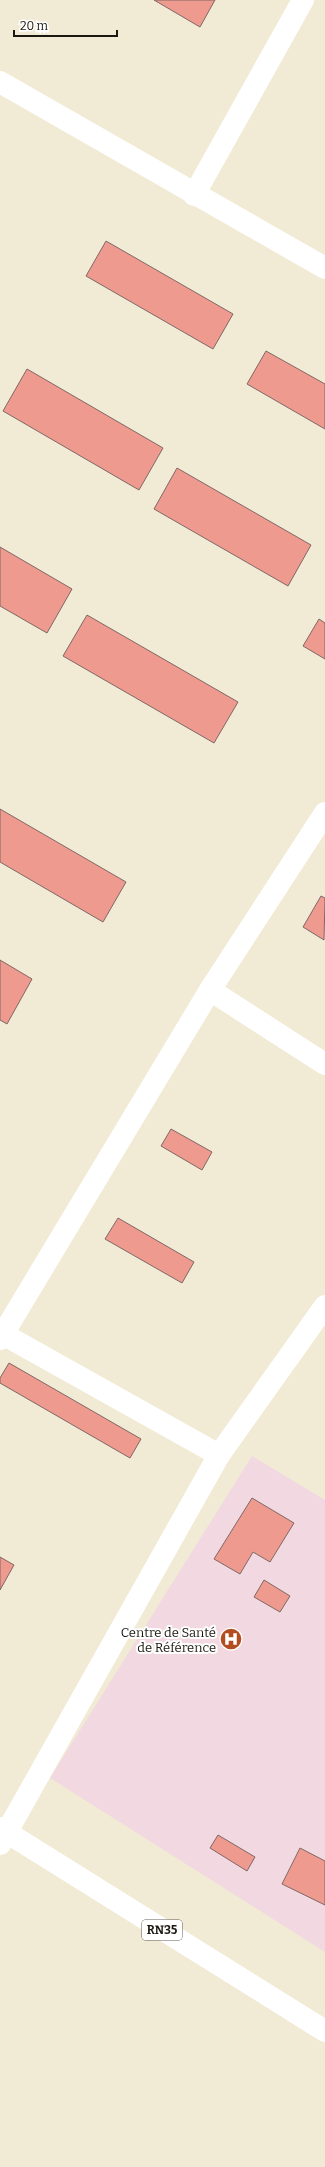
<svg xmlns="http://www.w3.org/2000/svg" width="325" height="2167" font-family="Bitter,serif">
<rect width="100%" height="100%" fill="#f1ead4"/>
<polygon fill="#f2d8e0" points="252,1456 325,1500 325,1952 50,1778"/>
<g fill="#ef9a8f" stroke="#7f6865">
<polygon points="154,0 215,0 200,27"/>
<polygon points="106,241 233,314 213,349 86,276"/>
<polygon points="266,351 325,384 325,429 247,384"/>
<polygon points="27,369 163,448 139,490 3,411"/>
<polygon points="177,468 311,545 288,586 154,509"/>
<polygon points="0,547 72,589 47,633 0,606"/>
<polygon points="87,615 238,702 214,743 63,656"/>
<polygon points="319,619 325,623 325,659 303,646"/>
<polygon points="0,809 126,882 103,922 0,862"/>
<polygon points="321,896 325,898 324,940 303,927"/>
<polygon points="0,960 32,979 7,1024 0,1020"/>
<polygon points="171,1129 212,1152 202,1170 161,1146"/>
<polygon points="118,1218 194,1262 182,1283 105,1239"/>
<polygon points="9,1363 141,1439 130,1458 0,1383 0,1378"/>
<polygon points="252,1498 294,1523 270,1562 253,1552 240,1574 214,1559"/>
<polygon points="0,1557 14,1565 0,1590"/>
<polygon points="264,1580 290,1596 280,1612 254,1597"/>
<polygon points="218,1835 255,1857 247,1871 210,1848"/>
<polygon points="300,1848 325,1861 325,1905 282,1884"/>
</g>
<g fill="none" stroke-linecap="round" stroke-linejoin="round">
<g stroke="#fff" stroke-width="22">
<polyline points="0,82 325,268"/>
<polyline points="194,195 303,0"/>
<polyline points="210,990 325,1064"/>
<polyline points="3,1334 219,1455"/>
<polyline points="0,1339 210,990 325,813"/>
<polyline points="0,1844 219,1455 325,1306"/>
</g>
<polyline stroke="#fff" stroke-width="22" points="0,1828 325,2031"/>
</g>
<defs>
<g id="hospital-disc" transform="scale(1.15)"><circle r="9.5" fill="#b24d21" stroke="#fff"/><path d="M-5-5h3v3.5h4V-5h3V5h-3V1.5h-4V5h-3Z" fill="#fff"/></g>
</defs>
<g fill-rule="evenodd">
<use href="#hospital-disc" x="231" y="1639"/>
</g>
<g text-anchor="middle" dominant-baseline="central" stroke-width="4" stroke-linejoin="round" paint-order="stroke">
<rect fill="#fff" stroke="#5f5d58" stroke-width="1" x="142" y="1920" width="40" height="20" rx="3"/>
<g font-size="12" font-weight="bold" fill="#1b1811">
<text x="162" y="1930">RN35</text>
</g>
<g font-size="13" fill="#1b1811" stroke="#fff" text-anchor="end">
<text x="216" y="1632">Centre de Santé<tspan x="216" dy="15">de Référence</tspan></text>
</g>
</g>
<path d="M14 30v6h103v-6" fill="none" stroke="#1b1811" stroke-width="2"/>
<text x="20" y="30" font-size="12" fill="#1b1811" stroke="#ffffff" stroke-width="3" paint-order="stroke">20 m</text>
</svg>
